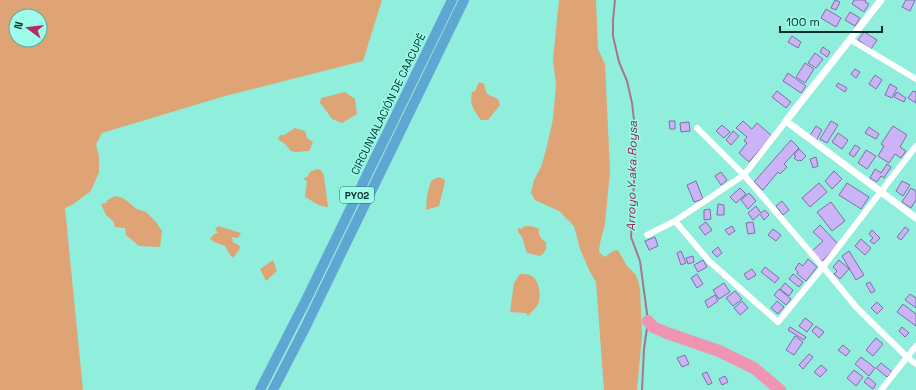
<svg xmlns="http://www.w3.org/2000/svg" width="916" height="390" font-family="'Space Grotesk',sans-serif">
<rect width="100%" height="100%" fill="#90eedc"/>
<g fill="#dea475" fill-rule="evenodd">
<path d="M0 0H382L363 61 225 96 102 133 96 144 99 156V172L91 191 72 205 65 208 83 390H0ZM16 16H40V40H16Z"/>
<polygon points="559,0 596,0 598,49 605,64 610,171 605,224 600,243 599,252 605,257 613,251 618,250 627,266 636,275 640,288 642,336 637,390 604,390 596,282 590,272 580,249 574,226 559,211 535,200 531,193 534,180 541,167 546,150 553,119 556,85 553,59"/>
<path d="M479 82 484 84 487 94 498 99 500 105 488 120H481C474 110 469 105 472 92L475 91Z"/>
<polygon points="345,92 355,99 357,114 342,123 332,119 325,109 320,103 321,98"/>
<polygon points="295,128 305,131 307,138 313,142 309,151 296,152 291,151 286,145 278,139 280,135 284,135"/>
<path d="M317 169 321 170 324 176 328 207C319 207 313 201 305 197L307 181 303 179 308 176 310 172Z"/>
<polygon points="438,177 444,179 445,182 439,206 426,210 427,195 431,181"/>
<polygon points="115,196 123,198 137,209 146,212 156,222 162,231 160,247 139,246 126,235 125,228 115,227 113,221 106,215 101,204 108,202 106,201"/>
<polygon points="218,226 241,233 238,238 232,237 233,242 240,246 239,250 233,258 230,255 225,246 214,242 210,239 214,234 218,233 215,229"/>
<path d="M525 226H531L539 229C538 236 541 239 546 242 547 248 545 253 540 256L527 253 522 237 518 232V228L521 229Z"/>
<polygon points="273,260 277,271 266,281 260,269"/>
<path d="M520 274C523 274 527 274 530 275 540 279 542 298 537 306 534 310 530 313 528 316L526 313 510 312 514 283Z"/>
</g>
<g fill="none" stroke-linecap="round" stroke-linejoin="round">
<polyline stroke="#a87688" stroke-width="2" points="615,0 613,20 613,36 619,62 627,81 632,103 635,128 636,145 631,237 640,261 648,321 644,349 642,390"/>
<polyline stroke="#ef95b1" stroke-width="12" points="648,321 653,327 667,333 719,351 754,368 780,390"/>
</g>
<g fill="#cbb4f5" stroke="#826ca8">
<polygon points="835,0 840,2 836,10 831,8"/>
<polygon points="854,0 866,0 865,2 869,4 864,12 852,4"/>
<polygon points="906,0 915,0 910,11 902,7"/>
<polygon points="826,9 841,18 836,27 821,18"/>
<polygon points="850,12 860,18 855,26 845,20"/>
<polygon points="864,32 877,40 871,49 858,40"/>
<polygon points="792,36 801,42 798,48 788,42"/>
<polygon points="823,47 830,52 827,57 820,52"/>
<polygon points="815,53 823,59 816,68 808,63"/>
<polygon points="805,63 814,69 805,83 796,77"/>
<polygon points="855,69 860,72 856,78 851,74"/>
<polygon points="788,73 806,86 801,93 783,81"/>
<polygon points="875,75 882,80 876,89 869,84"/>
<polygon points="838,83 847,88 845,92 836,86"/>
<polygon points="890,84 897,88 892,98 885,95"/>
<polygon points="777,91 791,102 786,108 772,97"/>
<polygon points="913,91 916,92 916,103 908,98"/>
<polygon points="897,92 906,98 904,102 894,97"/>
<polygon points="669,121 675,121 675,129 670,129"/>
<polygon points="743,121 752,129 757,123 772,136 749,162 739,153 747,143 744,141 747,137 736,128"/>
<polygon points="831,121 838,125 827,143 820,139"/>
<polygon points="689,122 690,131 681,132 680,123"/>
<polygon points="722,125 730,132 724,138 716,131"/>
<polygon points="816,126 822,130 816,141 809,137"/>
<polygon points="893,126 907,135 900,147 906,151 901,158 895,154 889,163 878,156 884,146 881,144"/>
<polygon points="869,127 879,134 876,139 865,133"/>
<polygon points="733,131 739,136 731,145 726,140"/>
<polygon points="838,133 848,140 842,149 832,142"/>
<polygon points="791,140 799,148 784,164 787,167 780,174 778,172 763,190 754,182"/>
<polygon points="855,145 860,148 854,157 849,154"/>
<polygon points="799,149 806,156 801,161 800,160 798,161 794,158 796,156 794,155"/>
<polygon points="866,150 876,156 867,169 858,163"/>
<polygon points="816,157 818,166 813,168 810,159"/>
<polygon points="887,164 891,167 884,178 881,176 877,182 870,178 875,169 881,173"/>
<polygon points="834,171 842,179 832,189 825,181"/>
<polygon points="721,172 727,180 721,185 715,176"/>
<polygon points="696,181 703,199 694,202 687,185"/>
<polygon points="902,181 910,185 903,196 896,191"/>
<polygon points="819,183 827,192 810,207 802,198"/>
<polygon points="847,183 869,197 861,209 839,195"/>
<polygon points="740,188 746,194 736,203 730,197"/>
<polygon points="911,188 916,191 916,200 911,208 902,202"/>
<polygon points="749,193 756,201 748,209 741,200"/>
<polygon points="782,201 789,210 783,215 776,206"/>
<polygon points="831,202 845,221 832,231 817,212"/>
<polygon points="718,204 724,205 724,215 717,215"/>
<polygon points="756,206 761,213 765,210 769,215 764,220 760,214 753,220 748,213"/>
<polygon points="710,209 711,219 704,220 704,210"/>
<polygon points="706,222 712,230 705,235 699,227"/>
<polygon points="753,222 755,233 748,234 746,223"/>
<polygon points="820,225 839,245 822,261 812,251 823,241 813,232"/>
<polygon points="732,226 735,231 729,235 725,230"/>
<polygon points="905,227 909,230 901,240 897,237"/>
<polygon points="773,229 781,235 776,241 768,235"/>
<polygon points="872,230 880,238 874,244 870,241 873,238 869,234"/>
<polygon points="655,237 658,246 649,250 645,241"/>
<polygon points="861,239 871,248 865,255 855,246"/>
<polygon points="718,247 722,253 717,257 712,252"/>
<polygon points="681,251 686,263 681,265 677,253"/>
<polygon points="849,251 864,275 856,280 842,256"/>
<polygon points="693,256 694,262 688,264 686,258"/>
<polygon points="808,259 817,267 806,281 797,274 798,272 795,269 799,263 803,266"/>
<polygon points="703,260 707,267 698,272 694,265"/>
<polygon points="839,260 849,269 840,279 834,274 837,271 833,267"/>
<polygon points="765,267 779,278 775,283 761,272"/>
<polygon points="752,269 756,275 748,280 744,274"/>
<polygon points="697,274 703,284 697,288 691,278"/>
<polygon points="793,274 803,282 799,287 789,279"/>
<polygon points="870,282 875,291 871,293 866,284"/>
<polygon points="724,283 730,292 719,299 713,290"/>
<polygon points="785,283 793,290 789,296 780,289"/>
<polygon points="779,289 791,299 786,305 774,295"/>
<polygon points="735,291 742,299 733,306 726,298"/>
<polygon points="910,294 916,298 916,308 905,300"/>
<polygon points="715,295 718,301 708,308 705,301"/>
<polygon points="742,301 748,308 740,315 734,308"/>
<polygon points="777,301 784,307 778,314 771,308"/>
<polygon points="877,302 883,308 877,314 871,308"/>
<polygon points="903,304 916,314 916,326 897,312"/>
<polygon points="805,318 813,324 807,332 799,326"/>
<polygon points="816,326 824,332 819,338 812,331"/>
<polygon points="790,327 806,337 804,340 788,330"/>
<polygon points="902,327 909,333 905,337 899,331"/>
<polygon points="795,336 803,342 794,355 786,350"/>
<polygon points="876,338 883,344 873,356 866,350"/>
<polygon points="843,345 850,351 846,356 838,350"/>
<polygon points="809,354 813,357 803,369 799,365"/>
<polygon points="685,355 689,364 682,367 677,358"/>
<polygon points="861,357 875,368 869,376 855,364"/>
<polygon points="881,363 892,372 887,377 876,368"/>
<polygon points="821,365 827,370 820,377 814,372"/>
<polygon points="854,370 863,377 856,386 847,378"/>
<polygon points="707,372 712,383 708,385 702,374"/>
<polygon points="725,376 728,382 722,385 719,379"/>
<polygon points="868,377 876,384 873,389 864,382"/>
</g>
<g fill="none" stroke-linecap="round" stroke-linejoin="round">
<g stroke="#fff" stroke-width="6">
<polyline points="851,40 916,79"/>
<polyline points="697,128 744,175 823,267 857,308 907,357 916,364"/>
<polyline points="675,221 709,261 778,322 823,267 916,146"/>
<polyline points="647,235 675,221 744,175 786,121"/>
<polyline points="881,390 916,346"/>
</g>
<polyline stroke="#fff" stroke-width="7" points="881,0 786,121 916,218"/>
<g stroke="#60a6d3" stroke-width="10">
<polyline points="260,390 307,298 452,0"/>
<polyline points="273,390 305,328 464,0"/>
</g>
</g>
<g text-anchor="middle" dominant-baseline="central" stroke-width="3" stroke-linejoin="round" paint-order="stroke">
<rect fill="#9dfbe9" stroke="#326c63" stroke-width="1" x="340" y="187" width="34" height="16" rx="3"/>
<g font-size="10" font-weight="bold" fill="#042f29">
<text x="357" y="195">PY02</text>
</g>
<g font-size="11" fill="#042f29" stroke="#9dfbe9">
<text transform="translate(388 104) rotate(-64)">CIRCUNVALACIÓN DE CAACUPÉ</text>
</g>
<g font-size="12" font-style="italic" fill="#8f2851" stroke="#9dfbe9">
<text transform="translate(632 176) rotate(-89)">Arroyo Y aka Roysa</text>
</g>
</g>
<g transform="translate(28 28) rotate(285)"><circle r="19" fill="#9dfbe9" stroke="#60a99c"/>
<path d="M0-3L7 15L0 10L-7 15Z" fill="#b62b65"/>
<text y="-6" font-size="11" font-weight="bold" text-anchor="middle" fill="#042f29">N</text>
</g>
<path d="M780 26v6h102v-6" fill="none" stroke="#042f29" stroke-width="2"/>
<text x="786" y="26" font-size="12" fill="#042f29" stroke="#9dfbe9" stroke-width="3" paint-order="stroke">100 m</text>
</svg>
